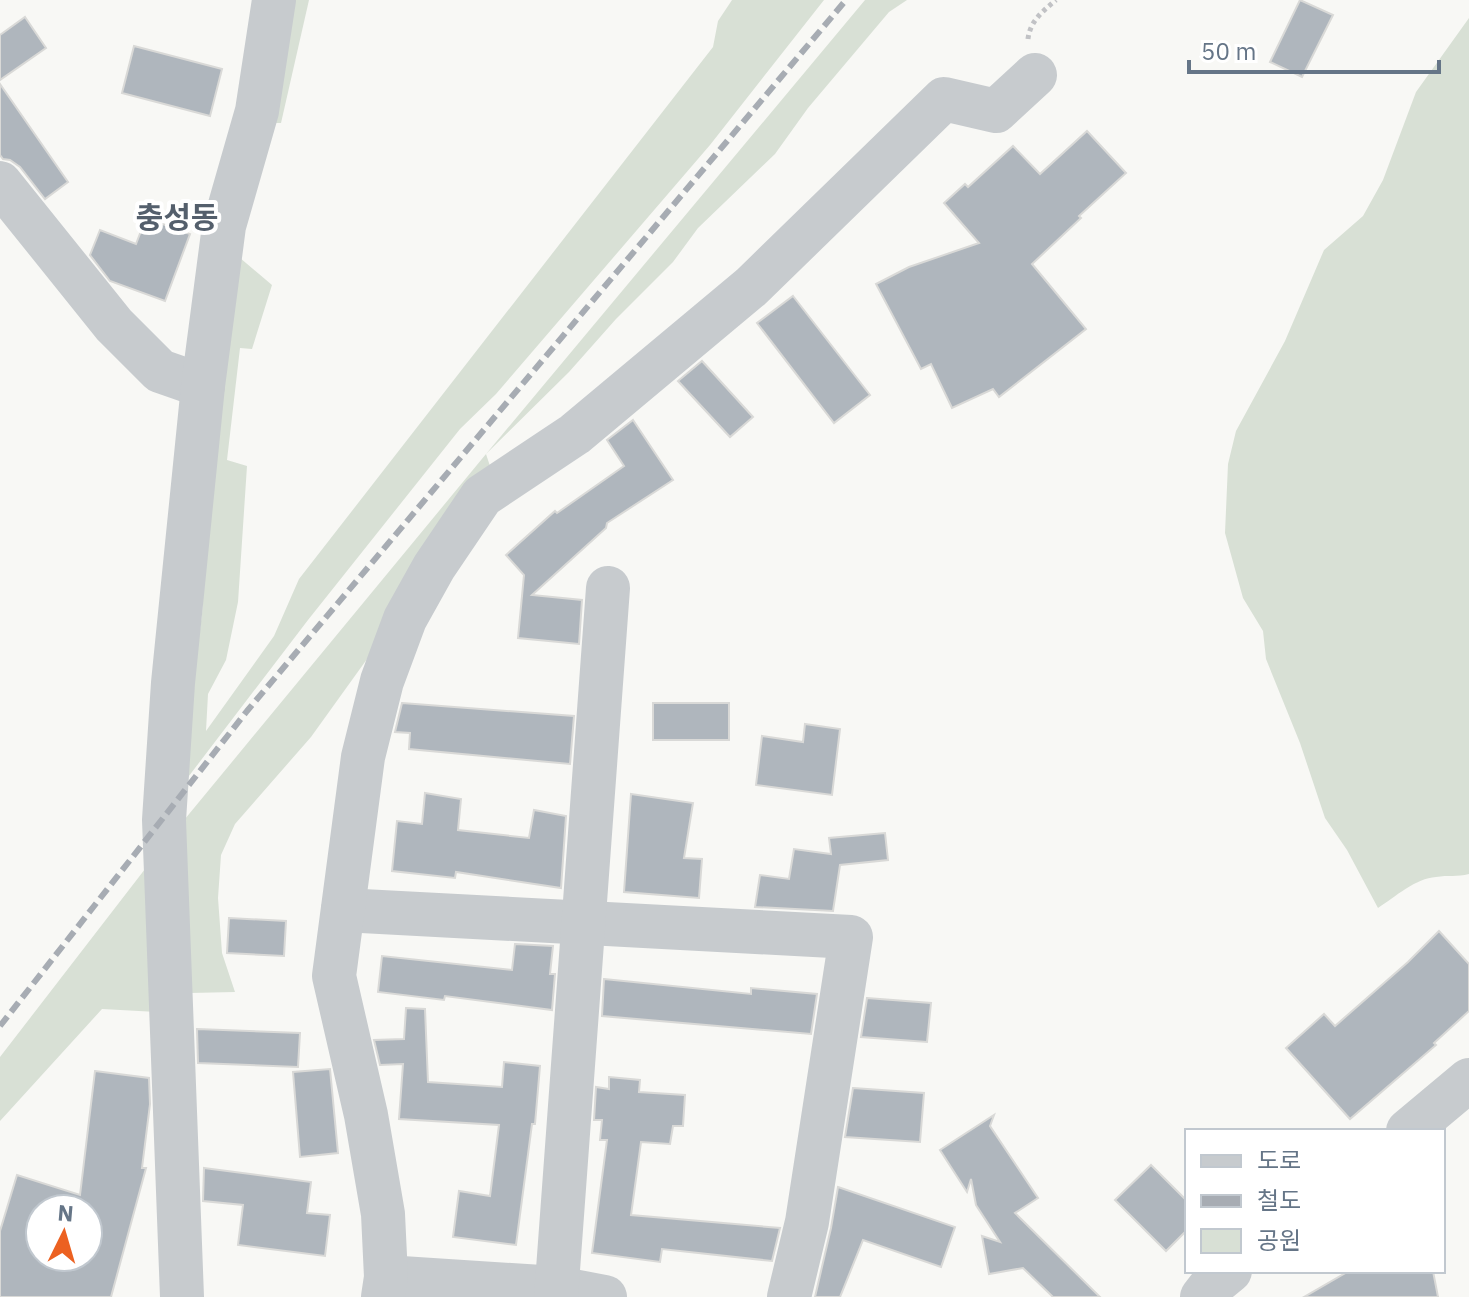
<svg xmlns="http://www.w3.org/2000/svg" width="1469" height="1297" font-family="'IBM Plex Sans','Noto Sans KR',sans-serif">
<rect width="100%" height="100%" fill="#f8f8f5"/>
<g fill="#d8e0d5">
<polygon points="290,0 309,0 281,123 269,123"/>
<polygon points="732,0 824,0 710,145 496,394 460,429 308,620 179,789 202,614 211,459 233,252 272,285 252,349 240,348 227,460 247,466 238,602 226,660 208,694 206,731 274,636 299,579 713,47 718,21"/>
<polygon points="865,0 907,0 889,12 808,108 775,154 698,228 673,262 616,319 569,372 486,454 495,481 311,737 235,824 221,855 218,898 222,953 235,992 190,993 180,825 486,454"/>
<path d="M1469 18V874C1457 877 1448 875 1436 877 1416 878 1395 897 1378 908L1347 850 1325 818 1300 743 1266 659 1263 631 1243 598 1225 533 1228 464 1236 431 1285 341 1324 250 1363 216 1383 180 1416 92Z"/>
<polygon points="152,860 157,1012 102,1009 0,1121 0,1057"/>
</g>
<g fill="#afb6bd" stroke="#d9d9d7" stroke-width="2" fill-rule="evenodd">
<polygon points="1300,0 1333,15 1302,77 1270,62"/>
<polygon points="25,17 46,48 0,80 0,35"/>
<polygon points="134,46 222,69 210,116 122,93"/>
<polygon points="0,84 68,182 45,199 20,167 10,160 3,159 0,155"/>
<polygon points="1087,131 1126,173 1079,216 1081,218 1032,264 1086,329 999,397 993,389 952,408 931,364 921,369 876,284 909,267 979,243 944,203 965,184 968,187 1013,146 1040,174"/>
<polygon points="146,218 190,234 165,301 110,281 90,255 100,230 136,244"/>
<polygon points="793,296 870,395 834,423 757,323"/>
<polygon points="702,361 753,417 730,437 678,381"/>
<polygon points="633,420 673,480 607,523 606,528 532,595 582,600 579,644 518,638 524,575 506,555 555,511 557,513 624,466 607,440"/>
<polygon points="402,703 574,716 570,764 409,749 410,733 395,732"/>
<rect x="653" y="703" width="76" height="37"/>
<polygon points="805,724 840,729 832,795 756,785 762,736 803,742"/>
<polygon points="425,793 461,799 458,830 529,838 534,810 566,816 561,888 456,872 455,878 392,871 397,821 422,824"/>
<polygon points="631,794 693,803 684,858 702,859 699,898 624,892"/>
<polygon points="885,833 888,860 840,865 833,911 755,907 760,875 789,879 794,849 831,854 829,838"/>
<polygon points="229,918 286,921 284,956 227,953"/>
<polygon points="1439,931 1469,964 1469,1011 1434,1043 1436,1045 1350,1119 1286,1048 1324,1014 1335,1026 1408,962"/>
<polygon points="515,944 553,946 550,974 555,974 552,1010 445,996 444,1000 378,992 382,956 512,970"/>
<polygon points="604,979 751,994 751,988 817,994 811,1034 602,1016"/>
<polygon points="867,998 931,1003 927,1042 861,1037"/>
<polygon points="406,1008 425,1009 428,1082 502,1087 504,1062 540,1066 535,1124 532,1124 516,1245 453,1237 459,1191 490,1196 499,1125 399,1119 403,1064 380,1065 374,1040 404,1039"/>
<polygon points="197,1029 300,1033 298,1067 198,1063"/>
<polygon points="330,1069 338,1153 300,1157 293,1072"/>
<path d="M95 1071 149 1078 150 1104 142 1168H146L111 1297H0V1231L17 1175 80 1195ZM40 1209H88V1257H40Z"/>
<polygon points="609,1077 640,1080 639,1092 685,1095 683,1126 673,1126 670,1144 641,1142 631,1215 780,1228 772,1261 662,1249 660,1262 592,1253 607,1140 600,1140 602,1120 594,1120 596,1087 609,1089"/>
<polygon points="853,1088 924,1093 920,1142 845,1137"/>
<polygon points="994,1115 990,1126 1038,1198 1015,1213 1100,1297 1053,1297 1023,1268 989,1274 982,1236 1000,1242 976,1205 971,1179 967,1192 940,1150"/>
<polygon points="1151,1165 1187,1201 1187,1230 1166,1251 1115,1200"/>
<polygon points="204,1168 311,1182 307,1213 330,1215 325,1256 238,1245 243,1205 203,1201"/>
<polygon points="838,1187 955,1227 941,1267 863,1240 840,1297 815,1297 831,1228"/>
<polygon points="1349,1271 1433,1271 1438,1297 1304,1297"/>
</g>
<g fill="none" stroke-linecap="round" stroke-linejoin="round">
<path stroke="#c1c2c5" stroke-width="5" stroke-dasharray="4 4" stroke-linecap="butt" d="M1028 39C1030 21 1043 11 1056 0"/>
<g stroke="#c7cbce" stroke-width="44">
<polyline points="0,183 114,325 160,371 203,386"/>
<polyline points="343,910 851,937 807,1222 789,1297"/>
<polyline points="1408,1131 1469,1080"/>
<polyline points="386,1277 557,1288 605,1297"/>
<polyline points="182,1297 164,820 173,683 203,386 224,226 257,111 274,0"/>
<polyline points="383,1297 386,1277 383,1214 366,1115 334,976 363,757 382,681 405,619 434,567 482,496 575,434 751,287 944,99 996,111 1035,75"/>
<polyline points="556,1297 608,588"/>
<polyline points="1202,1297 1209,1288 1230,1271"/>
</g>
<polyline stroke="#a7acb3" stroke-width="6" stroke-dasharray="12 6" stroke-linecap="butt" points="0,1026 247,711 846,0"/>
</g>
<g text-anchor="middle" dominant-baseline="central" stroke-width="8" stroke-linejoin="round" paint-order="stroke">
<g font-size="30" font-weight="bold" fill="#545f6c" stroke="#fff">
<text x="177" y="216">충성동</text>
</g>
</g>
<rect x="1185" y="1129" width="260" height="144" fill="#ffffff" stroke="#c1c8cf" stroke-width="2"/>
<rect x="1201" y="1155" width="40" height="12" fill="#c7cbce" stroke="#c1c8cf" stroke-width="2"/>
<text x="1257" y="1169" font-size="24" fill="#657587">도로</text>
<rect x="1201" y="1195" width="40" height="12" fill="#a7acb3" stroke="#c1c8cf" stroke-width="2"/>
<text x="1257" y="1209" font-size="24" fill="#657587">철도</text>
<rect x="1201" y="1229" width="40" height="24" fill="#d8e0d5" stroke="#c1c8cf" stroke-width="2"/>
<text x="1257" y="1249" font-size="24" fill="#657587">공원</text>
<g transform="translate(64 1233) rotate(5)"><circle r="38" fill="#ffffff" stroke="#c1c8cf" stroke-width="2"/>
<path d="M0-6L14 30L0 20L-14 30Z" fill="#ec6121"/>
<text y="-12" font-size="22" font-weight="bold" text-anchor="middle" fill="#657587">N</text>
</g>
<path d="M1189 60v12h250v-12" fill="none" stroke="#657587" stroke-width="4"/>
<text x="1201" y="60" font-size="24" fill="#657587" stroke="#ffffff" stroke-width="6" paint-order="stroke">50 m</text>
</svg>
